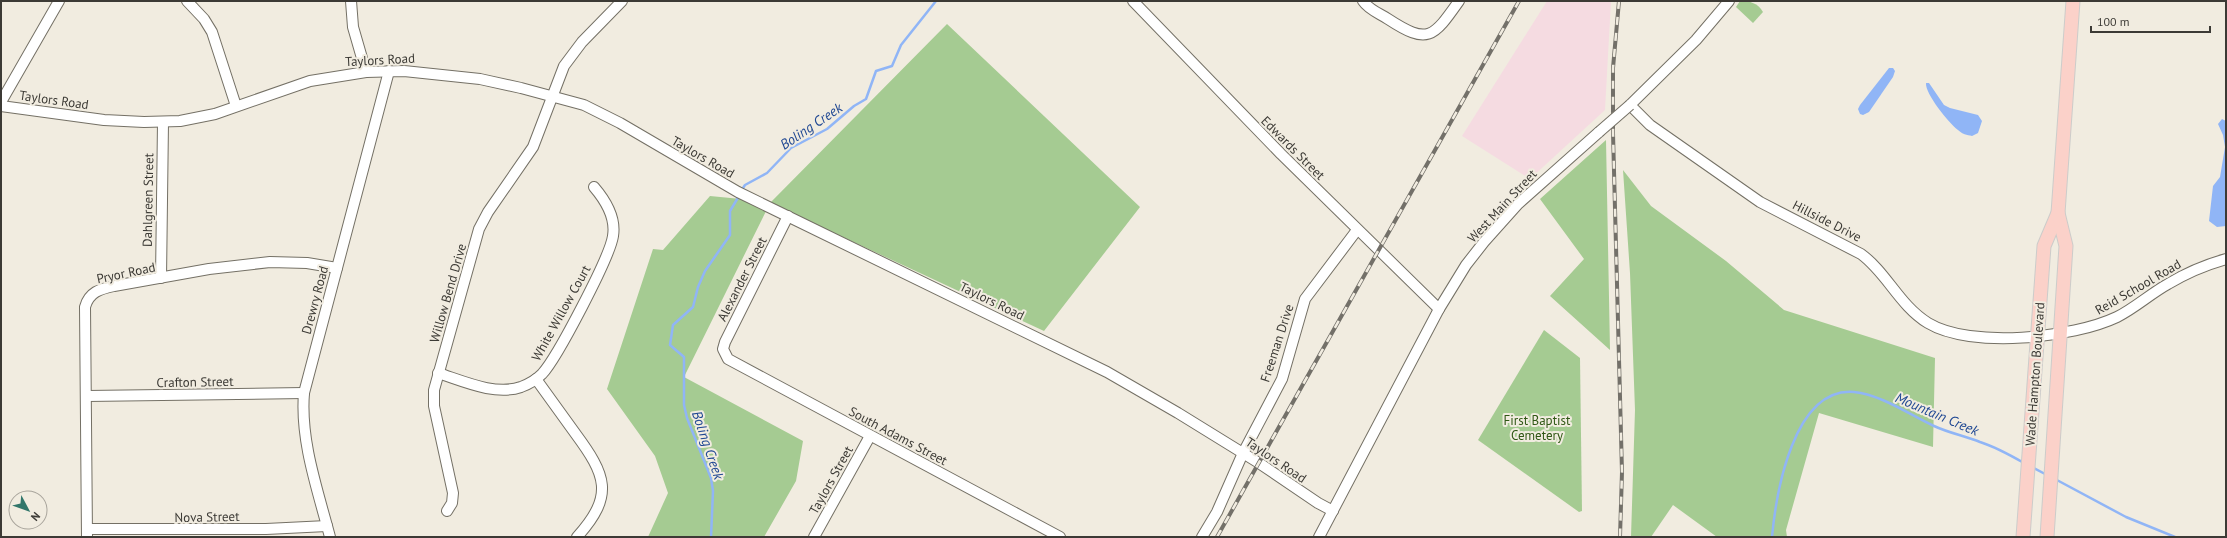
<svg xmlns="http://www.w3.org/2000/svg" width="2227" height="538" font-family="'PT Sans',sans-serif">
<rect width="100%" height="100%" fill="#f1ece0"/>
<polygon fill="#f5dbe1" points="1547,1 1611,1 1605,110 1530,179 1462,136"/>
<g fill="#a5cb92">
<path d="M1740 1C1750 1 1758 3 1763 12L1753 23 1736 7Z"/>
<polygon points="947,24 1140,207 1044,331 770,203 684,377 803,441 796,481 764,537 648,537 668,493 655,456 607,389 653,249 663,250 710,196 771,202"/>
<polygon points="1606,140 1610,350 1550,296 1584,259 1540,199"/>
<polygon points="1623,170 1651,206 1726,261 1784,310 1935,358 1933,447 1819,413 1786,530 1787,537 1717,537 1673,505 1651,537 1631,537 1635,410 1630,273"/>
<polygon points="1544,330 1580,358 1582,511 1579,512 1478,440"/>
</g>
<g fill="#90b5f6">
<polygon points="1889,68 1893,68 1895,71 1893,77 1869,112 1863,115 1860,114 1858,109 1860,105"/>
<path d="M1926 83H1929L1944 105 1950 108 1978 115 1982 121 1978 133 1972 136C1967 135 1962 134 1958 130 1949 123 1925 94 1926 83Z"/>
<polygon points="2222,119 2226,121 2226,226 2217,227 2209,221 2213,186 2220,177 2225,147 2223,135 2218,124"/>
</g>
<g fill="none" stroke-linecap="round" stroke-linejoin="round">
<g stroke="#90b5f6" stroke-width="2.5">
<polyline points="741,191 745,185 767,173 791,148 827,129 854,106 866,99 876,71 892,66 901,45 936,1"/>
<polyline points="2032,467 2047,475"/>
<polyline points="2055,479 2126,517 2175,537"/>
<polyline points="711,537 713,491 711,478 687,418 684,405 684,357 670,345 673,325 693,307 698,287 705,271 730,235 730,211 739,196"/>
<path d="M1772 537C1776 494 1793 387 1854 392 1882 395 1910 415 1934 426 1949 433 1965 436 1980 442 1996 447 2010 455 2024 463"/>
</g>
<g stroke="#747065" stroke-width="12">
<g id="minor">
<polyline points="187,1 204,19 212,32 236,106"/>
<polyline points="351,1 353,27 366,72"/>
<polyline points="1133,1 1281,154 1439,309"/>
<path d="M1363 1C1369 10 1379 13 1388 19 1428 45 1433 38 1459 1"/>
<path d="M1729 1 1696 40 1630 105 1650 125 1760 202 1861 254C1887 273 1899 305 1928 323 1971 349 2073 338 2117 317 2135 308 2150 294 2168 284 2186 273 2205 265 2226 259"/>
<polyline points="1,102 59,1"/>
<polyline points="1,106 104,120 144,122 180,121 215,114 310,81 366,72 404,71 480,79 521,88 584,105 620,123 738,192 1107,372 1178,413 1259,463 1318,503 1333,511"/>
<polyline points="788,216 725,342 723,349 728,359 1060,537"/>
<polyline points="161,278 163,122"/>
<path d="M438 373C463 381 495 396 521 387 529 384 536 380 542 374 557 358 610 257 613 236 616 218 606 201 594 187"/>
<path d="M536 379C549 397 562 415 575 433 606 475 615 495 577 537"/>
<polyline points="87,396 304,393"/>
<polyline points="447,511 452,503 453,493 434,406 434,390 479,229 488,212 533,147 564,66 582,42 622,1"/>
<polyline points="87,529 266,529 327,526"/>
<path d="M87 537 85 307C89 292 100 289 114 286L209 269 270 262 307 263 337 268"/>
<path d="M330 537C318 491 300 441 304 393L389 71"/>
<polyline points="814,537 870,436"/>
<polyline points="1202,537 1217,512 1243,453 1282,379 1305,299 1357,230"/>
<polyline points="1319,537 1439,309 1466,265 1484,242 1518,204 1599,132"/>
</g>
</g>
<g stroke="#ccccca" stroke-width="15">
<g id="major">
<polyline points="2023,537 2044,246 2058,213 2073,1"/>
<polyline points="2047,537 2066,246 2058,213"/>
</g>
</g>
<use href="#minor" stroke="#fff" stroke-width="10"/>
<use href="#major" stroke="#fbd1c9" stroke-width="13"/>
<g stroke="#737069" stroke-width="4">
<g id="rail">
<polyline points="1619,1 1613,68 1613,133 1622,472 1620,537"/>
<polyline points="1217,537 1519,1"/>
</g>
</g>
<use href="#rail" stroke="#f1ece0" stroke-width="2.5" stroke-dasharray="8" stroke-linecap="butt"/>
<g stroke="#747065" stroke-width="12" stroke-linecap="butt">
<polyline id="minor-bridge" points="1599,132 1630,105"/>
</g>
<use href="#minor-bridge" stroke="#fff" stroke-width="10"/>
</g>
<g text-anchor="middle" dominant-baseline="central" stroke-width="4" stroke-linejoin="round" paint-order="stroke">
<g font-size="13" fill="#3c3a35" stroke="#f1ece0">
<text transform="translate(380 60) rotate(-3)">Taylors Road</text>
<text transform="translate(54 100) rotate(8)">Taylors Road</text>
<text transform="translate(1293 148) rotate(45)">Edwards Street</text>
<text transform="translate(703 157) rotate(30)">Taylors Road</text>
<text transform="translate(148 200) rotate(-89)">Dahlgreen Street</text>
<text transform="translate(1502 206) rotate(-47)">West Main Street</text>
<text transform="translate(1827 221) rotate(27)">Hillside Drive</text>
<text transform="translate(126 273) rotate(-12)">Pryor Road</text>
<text transform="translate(742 279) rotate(-63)">Alexander Street</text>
<text transform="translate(2138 287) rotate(-30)">Reid School Road</text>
<text transform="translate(448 293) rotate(-74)">Willow Bend Drive</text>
<text transform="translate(315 300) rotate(-75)">Drewry Road</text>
<text transform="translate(992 301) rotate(26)">Taylors Road</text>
<text transform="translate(561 313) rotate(-61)">White Willow Court</text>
<text transform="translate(1277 343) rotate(-72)">Freeman Drive</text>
<text transform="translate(2035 374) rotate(-86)">Wade Hampton Boulevard</text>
<text transform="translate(195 382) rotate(-1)">Crafton Street</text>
<text transform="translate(898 436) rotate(28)">South Adams Street</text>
<text transform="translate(1276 460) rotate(34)">Taylors Road</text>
<text transform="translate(831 480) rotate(-61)">Taylors Street</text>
<text transform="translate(207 517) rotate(-1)">Nova Street</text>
</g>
<g font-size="13" fill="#2f5714" stroke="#f1ece0">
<text x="1537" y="420">First Baptist<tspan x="1537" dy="15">Cemetery</tspan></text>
</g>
<g font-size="14" font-style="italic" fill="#204893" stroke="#f1ece0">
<text transform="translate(811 126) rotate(-34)">Boling Creek</text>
<text transform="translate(1937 414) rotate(23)">Mountain Creek</text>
<text transform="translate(708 445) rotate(71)">Boling Creek</text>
</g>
</g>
<rect width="2227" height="538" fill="none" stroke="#3c3a35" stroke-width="4"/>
<g transform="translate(28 510) rotate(131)"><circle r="19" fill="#f1ece0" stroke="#a9a59c"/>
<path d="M0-3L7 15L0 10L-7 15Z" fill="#31766a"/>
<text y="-6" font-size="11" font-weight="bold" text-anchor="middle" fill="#3c3a35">N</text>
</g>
<path d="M2091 26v6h119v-6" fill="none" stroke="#3c3a35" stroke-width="2"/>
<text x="2097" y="26" font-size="12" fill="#3c3a35" stroke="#f1ece0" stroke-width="3" paint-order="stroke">100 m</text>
</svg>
